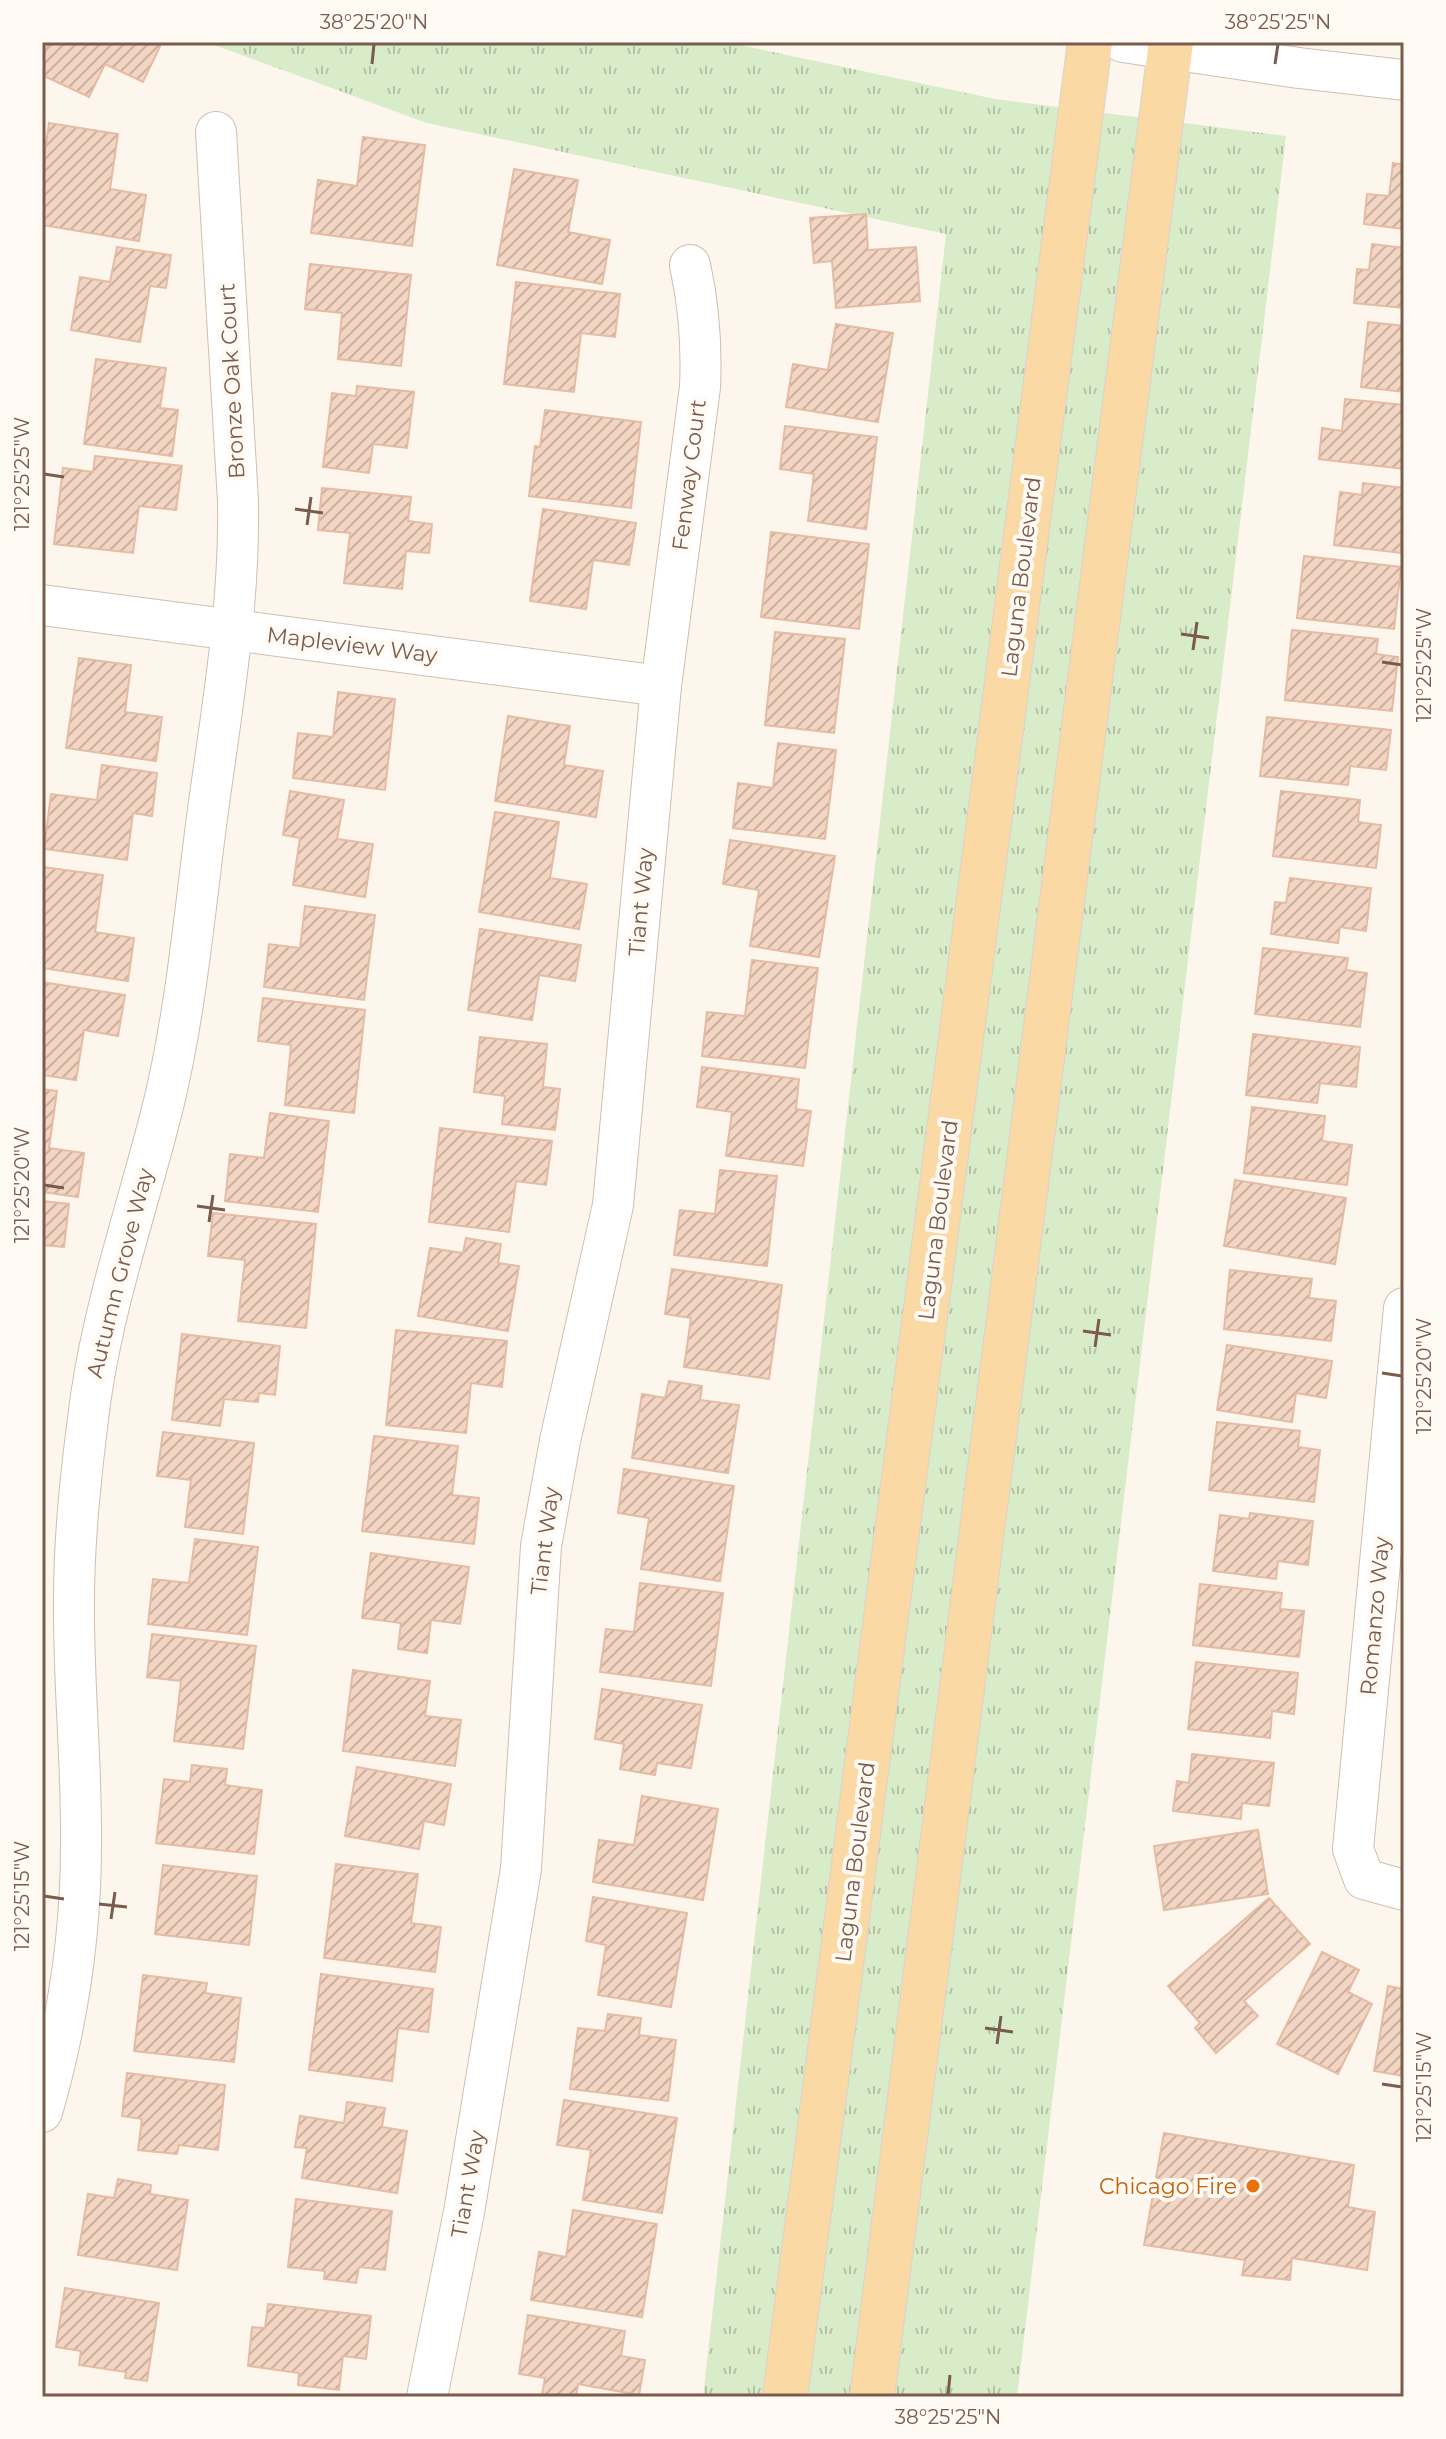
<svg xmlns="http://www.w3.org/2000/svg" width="1446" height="2439" font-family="Montserrat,sans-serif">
<defs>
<pattern id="grass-tufts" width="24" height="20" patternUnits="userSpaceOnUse" patternTransform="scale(2)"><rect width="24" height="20" fill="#d8ecc9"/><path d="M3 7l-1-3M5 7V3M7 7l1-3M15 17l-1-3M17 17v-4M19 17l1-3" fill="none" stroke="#b4c2a5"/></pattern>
<pattern id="building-hatch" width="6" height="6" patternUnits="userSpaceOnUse" patternTransform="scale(2)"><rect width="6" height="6" fill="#f3d5c3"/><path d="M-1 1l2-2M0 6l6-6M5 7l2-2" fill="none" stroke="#cab0a1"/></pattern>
</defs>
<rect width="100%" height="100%" fill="#fdf6ec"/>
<polygon fill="url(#grass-tufts)" points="206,42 726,42 995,99 1286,136 1017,2397 703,2397 946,234 427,123"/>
<g fill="url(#building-hatch)" stroke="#e6bba3" stroke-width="2">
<polygon points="49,42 162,42 143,82 105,64 89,97 42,75 42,56"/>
<polygon points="49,123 118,134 110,189 146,195 139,241 42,225 42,172"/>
<polygon points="363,137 425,145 412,246 311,233 318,180 357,186"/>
<polygon points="1393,163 1404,165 1404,229 1364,224 1367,194 1389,196"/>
<polygon points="514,169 578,180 568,232 610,240 602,284 497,265"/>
<polygon points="866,214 868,250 916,247 920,301 836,308 832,261 814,263 810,218"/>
<polygon points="1372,244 1404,248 1404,308 1354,303 1357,269 1369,270"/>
<polygon points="117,247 171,255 166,288 150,286 140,342 71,330 80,277 110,282"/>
<polygon points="310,264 411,275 401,366 338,359 342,313 305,309"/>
<polygon points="516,282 620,294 615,337 581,333 574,392 504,384"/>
<polygon points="1368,322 1404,326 1404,392 1361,387"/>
<polygon points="836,324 893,333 878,422 786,407 793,364 828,370"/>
<polygon points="96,359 166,368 160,408 178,410 172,456 84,444"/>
<polygon points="357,386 414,392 407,448 373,444 369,473 323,467 332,393 356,396"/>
<polygon points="1345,399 1404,405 1404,469 1319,459 1322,428 1342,431"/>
<polygon points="545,410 641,422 631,508 529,496 535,446 540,447"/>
<polygon points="785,426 877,437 866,529 808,521 814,474 780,469"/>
<polygon points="95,456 182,466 176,510 139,506 133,553 54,544 63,468 93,472"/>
<polygon points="1363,483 1404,488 1401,553 1334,545 1340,492 1362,495"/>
<polygon points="322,488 411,497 408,521 432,524 429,553 406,551 402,589 344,583 350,533 318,530"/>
<polygon points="543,509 636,523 629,565 593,560 586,609 530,601"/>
<polygon points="771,532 869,544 859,629 761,617"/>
<polygon points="1304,556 1401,567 1394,629 1297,618"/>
<polygon points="1292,630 1378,639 1376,654 1398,657 1392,711 1285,700"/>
<polygon points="775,632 845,639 834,733 765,725"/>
<polygon points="79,658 131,665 125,712 162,717 156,761 66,748"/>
<polygon points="338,692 395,699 385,790 293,778 298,733 333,737"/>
<polygon points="508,716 570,726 564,765 603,771 596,817 495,801"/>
<polygon points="1267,717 1391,730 1386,770 1350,766 1348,785 1260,776"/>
<polygon points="778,743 836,750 825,839 733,828 738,783 773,788"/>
<polygon points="102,765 157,773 152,816 133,813 127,860 44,849 51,794 97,800"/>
<polygon points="290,791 344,800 337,839 373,844 365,897 293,885 300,838 283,835"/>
<polygon points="1281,791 1360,800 1358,822 1381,825 1376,868 1273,856"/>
<polygon points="495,812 559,822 550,878 587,884 579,929 479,912"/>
<polygon points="730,840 835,856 819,957 750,946 759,890 723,884"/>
<polygon points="43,867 103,875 95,932 134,938 128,981 42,968"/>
<polygon points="1290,878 1371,888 1366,931 1340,927 1338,943 1271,934 1275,902 1286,903"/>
<polygon points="305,906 375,915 364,1000 264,987 269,944 300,948"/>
<polygon points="480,929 581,945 575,981 539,975 532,1020 468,1010"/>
<polygon points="1263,948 1348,958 1346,970 1367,973 1360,1027 1255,1014"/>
<polygon points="752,960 818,968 805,1068 702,1056 707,1012 745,1016"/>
<polygon points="42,982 125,995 118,1036 84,1030 76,1080 42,1075"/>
<polygon points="263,998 365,1010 354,1113 285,1105 291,1045 258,1041"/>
<polygon points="1253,1034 1360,1047 1356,1087 1320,1083 1317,1103 1246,1095"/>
<polygon points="480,1037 547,1044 543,1087 560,1089 555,1130 502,1124 505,1096 474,1092"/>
<polygon points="702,1067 799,1079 796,1109 811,1111 803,1166 726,1156 732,1112 697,1107"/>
<polygon points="42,1089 57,1091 49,1148 84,1153 78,1197 42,1192"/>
<polygon points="1252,1107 1325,1116 1322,1141 1352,1145 1347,1185 1244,1173"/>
<polygon points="270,1113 329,1121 318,1212 225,1201 230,1154 264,1158"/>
<polygon points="440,1128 552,1141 546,1185 516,1181 509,1232 429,1222"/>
<polygon points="720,1170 777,1176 767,1266 674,1255 680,1210 715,1214"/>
<polygon points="1235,1180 1346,1198 1335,1264 1224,1246"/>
<polygon points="42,1201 69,1204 64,1247 42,1245"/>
<polygon points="213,1213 316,1224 306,1328 238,1321 245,1260 208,1256"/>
<polygon points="466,1238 501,1244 498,1263 519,1266 508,1331 418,1316 430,1248 463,1253"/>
<polygon points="672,1269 782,1285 769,1379 684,1367 691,1318 665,1314"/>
<polygon points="1230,1270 1312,1279 1309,1298 1336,1301 1331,1341 1224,1329"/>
<polygon points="396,1330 507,1341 502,1387 471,1383 466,1433 386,1425"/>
<polygon points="182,1334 280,1346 275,1395 259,1393 258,1402 224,1399 220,1426 172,1420"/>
<polygon points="1227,1345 1332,1361 1326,1398 1296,1393 1292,1422 1217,1410"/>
<polygon points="669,1381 702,1386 700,1400 739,1405 728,1473 632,1458 642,1394 665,1398"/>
<polygon points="1217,1422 1300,1431 1298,1447 1320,1450 1314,1502 1209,1490"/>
<polygon points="163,1432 254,1443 243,1534 185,1527 191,1480 157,1476"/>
<polygon points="374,1436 458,1446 452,1495 479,1498 474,1544 362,1531"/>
<polygon points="624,1469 734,1486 720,1581 641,1569 649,1518 618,1513"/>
<polygon points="1250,1513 1313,1521 1308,1565 1278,1561 1276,1579 1213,1571 1220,1515 1249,1519"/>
<polygon points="195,1539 258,1547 247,1635 148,1624 153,1579 189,1583"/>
<polygon points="371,1553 469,1567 460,1624 431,1620 427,1653 398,1649 401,1623 362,1618"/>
<polygon points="640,1583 723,1593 711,1686 600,1672 606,1629 634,1632"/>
<polygon points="1200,1584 1282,1593 1280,1609 1304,1611 1299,1657 1193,1645"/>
<polygon points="152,1634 256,1646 243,1749 174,1741 181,1681 147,1677"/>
<polygon points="1196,1662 1298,1673 1294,1714 1272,1711 1270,1738 1188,1729"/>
<polygon points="353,1670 430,1681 425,1716 461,1720 455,1766 343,1751"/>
<polygon points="602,1689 702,1705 691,1768 657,1763 655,1775 620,1769 624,1744 595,1739"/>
<polygon points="1192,1754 1274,1763 1269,1806 1242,1803 1241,1819 1173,1811 1177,1781 1189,1783"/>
<polygon points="192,1765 227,1769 225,1785 262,1790 254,1854 156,1843 164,1779 190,1782"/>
<polygon points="357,1767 451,1784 444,1825 424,1821 419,1849 345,1836"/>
<polygon points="642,1796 718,1809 703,1900 593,1882 599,1840 634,1845"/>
<polygon points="1258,1830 1268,1894 1164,1910 1154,1846"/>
<polygon points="336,1864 418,1874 411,1923 441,1927 435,1972 324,1958"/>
<polygon points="163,1865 257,1876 249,1945 155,1934"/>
<polygon points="593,1897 687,1913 671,2007 598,1995 606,1945 586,1941"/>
<polygon points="1269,1898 1310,1944 1244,2001 1258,2016 1216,2053 1195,2028 1200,2023 1168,1986"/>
<polygon points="1322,1952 1359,1970 1348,1992 1372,2004 1338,2074 1277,2044"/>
<polygon points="321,1974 433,1989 428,2032 398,2028 392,2081 309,2070"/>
<polygon points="143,1975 207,1983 205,1993 241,1998 234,2062 134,2051"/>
<polygon points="1388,1986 1404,1989 1404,2076 1374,2071"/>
<polygon points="608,2014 641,2018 639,2035 676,2040 668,2101 570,2089 578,2028 605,2031"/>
<polygon points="127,2073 225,2085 218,2150 179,2145 177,2154 138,2150 142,2119 122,2116"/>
<polygon points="564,2100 677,2118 662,2213 583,2200 591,2150 557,2145"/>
<polygon points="347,2102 385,2108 382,2127 407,2131 397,2193 302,2178 307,2148 295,2147 300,2116 344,2123"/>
<polygon points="1164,2133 1354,2165 1348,2207 1375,2212 1367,2270 1292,2258 1290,2280 1242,2275 1245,2260 1144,2245"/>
<polygon points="118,2179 151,2185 150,2194 188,2200 177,2270 78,2255 88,2194 114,2198"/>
<polygon points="296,2199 392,2211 385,2270 359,2267 356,2283 324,2279 325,2271 288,2267"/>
<polygon points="573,2210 657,2224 642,2317 531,2300 539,2252 566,2257"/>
<polygon points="65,2288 159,2303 147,2381 125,2378 126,2372 79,2365 81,2351 56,2347"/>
<polygon points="268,2304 371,2316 366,2359 343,2356 339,2390 298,2385 299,2373 248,2366 252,2327 265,2328"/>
<polygon points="528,2315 625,2331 621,2356 645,2360 639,2395 578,2384 576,2397 542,2395 545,2378 519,2374"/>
</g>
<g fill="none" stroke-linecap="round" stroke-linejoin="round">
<g stroke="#d1beb0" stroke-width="42">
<g id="minor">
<polyline points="1123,42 1299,68 1404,80"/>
<polyline points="42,605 661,686"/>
<polyline points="1404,1308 1353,1849 1364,1879 1404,1890"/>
<path d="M42 2112C67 2026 81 1934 81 1845 82 1763 73 1681 74 1599 74 1532 82 1463 91 1396 106 1295 140 1200 164 1102 187 1006 195 907 208 810 222 708 240 605 238 501L216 132"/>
<path d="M427 2397 464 2212 521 1869 541 1546 560 1441 613 1205 661 686 700 387C702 344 699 306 690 265"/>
</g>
</g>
<g stroke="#dad1cd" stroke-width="46">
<g id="major">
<polyline points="785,2397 1090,42"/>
<polyline points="872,2397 1171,42"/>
</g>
</g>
<use href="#minor" stroke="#fff" stroke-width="40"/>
<use href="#major" stroke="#fbd9a5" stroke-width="44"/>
</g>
<path fill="none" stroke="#7a5c4d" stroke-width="3" d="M372 64 374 44M1275 64 1278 44M44 474 64 477M295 509 323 513M307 525 311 497M1181 634 1209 638M1193 650 1197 622M1382 662 1402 665M44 1185 64 1188M197 1206 225 1210M209 1222 213 1195M1083 1331 1111 1335M1095 1347 1099 1319M1382 1373 1402 1376M44 1896 64 1899M99 1904 127 1907M111 1919 115 1892M985 2028 1013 2032M997 2044 1001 2016M1382 2084 1402 2087M948 2395 950 2375"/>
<circle fill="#e8710a" stroke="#fffaf3" stroke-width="3" cx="1253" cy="2186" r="8"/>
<g text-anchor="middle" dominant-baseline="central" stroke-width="8" stroke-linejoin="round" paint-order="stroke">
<g font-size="22" fill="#7a5c4d" stroke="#fffaf3">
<text transform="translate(232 381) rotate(-93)">Bronze Oak Court</text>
<text transform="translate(689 475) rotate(-83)">Fenway Court</text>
<text transform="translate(1021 577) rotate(-83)">Laguna Boulevard</text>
<text transform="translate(352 645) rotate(7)">Mapleview Way</text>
<text transform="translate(641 902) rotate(-85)">Tiant Way</text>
<text transform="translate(938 1220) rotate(-83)">Laguna Boulevard</text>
<text transform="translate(120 1273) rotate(-76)">Autumn Grove Way</text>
<text transform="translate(545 1541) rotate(-83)">Tiant Way</text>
<text transform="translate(1375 1616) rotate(-85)">Romanzo Way</text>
<text transform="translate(855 1862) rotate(-83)">Laguna Boulevard</text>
<text transform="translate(468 2184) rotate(-80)">Tiant Way</text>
</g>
<g font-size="22" fill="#c56008" stroke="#fffaf3" text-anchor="end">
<text x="1237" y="2186">Chicago Fire</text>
</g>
</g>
<rect width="1446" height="2439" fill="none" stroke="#fffaf3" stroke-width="88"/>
<rect x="44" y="44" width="1358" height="2351" fill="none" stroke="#7a5c4d" stroke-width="3"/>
<g font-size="20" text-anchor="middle" fill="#7a5c4d">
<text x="374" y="29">38°25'20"N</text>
<text x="1278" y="29">38°25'25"N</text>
<text transform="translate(22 474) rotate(-90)" y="7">121°25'25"W</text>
<text transform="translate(1424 665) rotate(-90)" y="7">121°25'25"W</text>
<text transform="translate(22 1185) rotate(-90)" y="7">121°25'20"W</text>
<text transform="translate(1424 1376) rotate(-90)" y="7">121°25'20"W</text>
<text transform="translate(22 1896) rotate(-90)" y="7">121°25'15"W</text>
<text transform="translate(1424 2087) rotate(-90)" y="7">121°25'15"W</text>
<text x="948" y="2424">38°25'25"N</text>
</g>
</svg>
